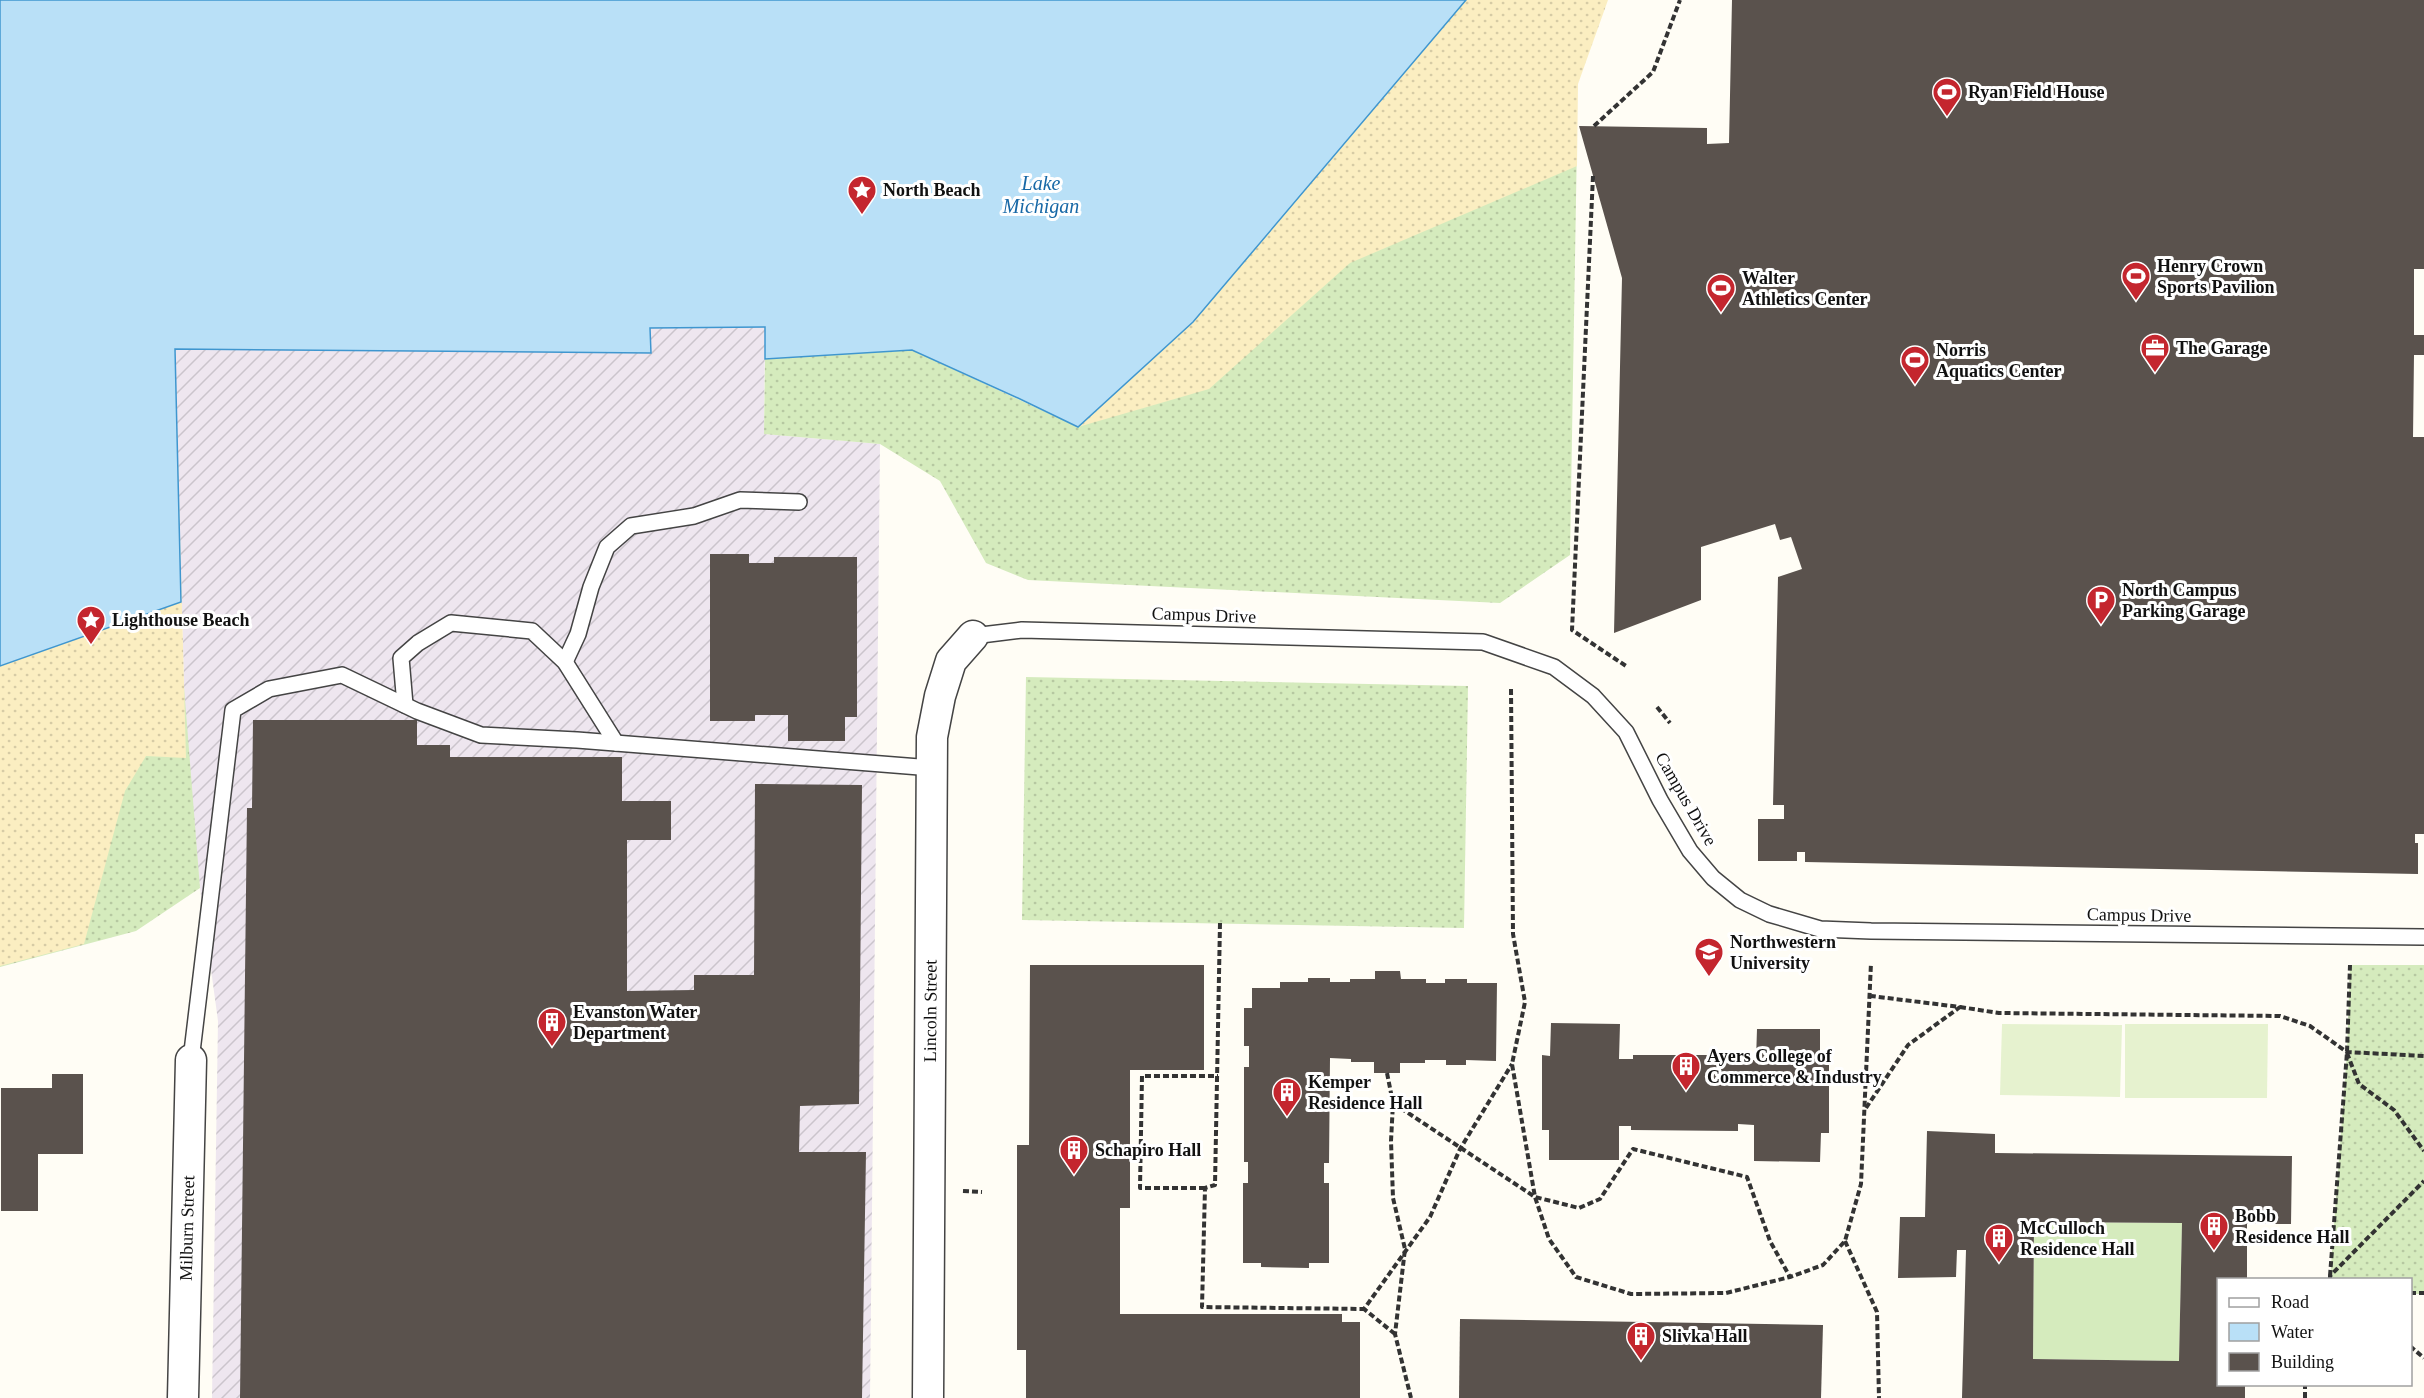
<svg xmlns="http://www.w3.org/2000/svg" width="2424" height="1398" font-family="'Times New Roman',serif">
<defs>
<pattern id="industrial-furrows" width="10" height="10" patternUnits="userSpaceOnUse" patternTransform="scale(1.5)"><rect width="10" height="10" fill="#eee6ef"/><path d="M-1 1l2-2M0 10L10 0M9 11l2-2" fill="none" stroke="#cbc4cc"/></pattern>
<pattern id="grass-dots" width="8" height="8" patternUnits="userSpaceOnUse" patternTransform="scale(1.5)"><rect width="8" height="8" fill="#d5ebbd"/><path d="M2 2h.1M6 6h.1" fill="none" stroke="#b6c8a1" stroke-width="1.8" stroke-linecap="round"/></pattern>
<pattern id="sand-dots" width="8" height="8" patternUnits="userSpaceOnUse" patternTransform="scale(1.5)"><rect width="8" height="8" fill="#fbeec1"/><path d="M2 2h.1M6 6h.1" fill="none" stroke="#d6cba5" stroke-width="1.8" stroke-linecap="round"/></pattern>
</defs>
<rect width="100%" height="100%" fill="#fffdf5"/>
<polygon fill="url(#industrial-furrows)" points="765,327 764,434 880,444 870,1398 212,1398 218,1021 200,888 186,758 175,349 651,353 650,328"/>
<g fill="url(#grass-dots)">
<polygon points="1577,141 1570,555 1500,603 1028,580 986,563 940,481 880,444 764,434 765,359 912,350 1078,427 1278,267"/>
<polygon points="1026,677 1468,686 1464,928 1022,920"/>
<polygon points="184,687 200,888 136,931 0,967 0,731"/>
<polygon points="2350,965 2424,965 2424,1294 2411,1294 2410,1280 2330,1279 2347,1052"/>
</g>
<polygon fill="url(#sand-dots)" points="639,0 1608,0 1578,84 1577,166 1350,263 1209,389 1078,427 1020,399 912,350 765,359 765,327 650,328 651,353 175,349 186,758 146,756 125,791 84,944 0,966 0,354"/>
<polygon fill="#d5ebbd" points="2034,1222 2182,1223 2179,1361 2033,1359"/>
<g fill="#e6f2cf">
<polygon points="2002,1024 2122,1025 2120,1097 2000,1095"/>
<polygon points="2125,1024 2268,1024 2267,1098 2125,1098"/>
</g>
<polygon fill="#b9e0f7" stroke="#3f96cf" stroke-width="1.5" points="0,0 1466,0 1193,322 1078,427 1020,399 912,350 765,359 765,327 650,328 651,353 175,349 181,602 0,666"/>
<g fill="#5a524d" fill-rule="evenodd">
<polygon points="1732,0 2424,0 2424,269 2414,269 2414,335 2424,335 2424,355 2414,355 2413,437 2424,437 2424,834 2415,834 2415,843 2418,843 2418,874 1805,862 1805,852 1797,852 1797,861 1758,861 1758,819 1784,819 1784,805 1773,805 1778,577 1802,569 1791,537 1780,540 1775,524 1701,547 1701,600 1614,633 1622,278 1579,126 1707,128 1707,144 1729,143"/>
<polygon points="710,554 749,554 749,563 774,563 774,557 857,557 857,717 845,717 845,741 788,741 788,715 755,715 755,721 710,721"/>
<polygon points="253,720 417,720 417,745 450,745 450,757 622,757 622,801 671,801 671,840 627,840 627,991 694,990 694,975 754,975 755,784 862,785 859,1104 800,1106 799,1152 866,1152 862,1398 240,1398 247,808 252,808"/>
<polygon points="1030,965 1204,965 1204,1070 1130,1070 1130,1208 1120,1208 1120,1314 1342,1314 1342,1322 1360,1322 1360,1398 1026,1398 1026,1350 1017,1350 1017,1145 1029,1145"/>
<polygon points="1375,971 1400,971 1401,979 1426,979 1426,983 1445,983 1445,979 1467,979 1467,983 1497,983 1496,1061 1466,1060 1466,1065 1446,1065 1446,1060 1425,1060 1425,1063 1400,1063 1400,1073 1374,1073 1374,1062 1351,1062 1351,1059 1330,1058 1329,1163 1324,1163 1324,1183 1329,1183 1329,1263 1309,1263 1309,1268 1261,1267 1261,1263 1243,1263 1243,1183 1248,1183 1248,1162 1244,1162 1244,1067 1249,1067 1249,1046 1244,1046 1244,1008 1252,1008 1252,988 1280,988 1280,982 1308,982 1308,978 1330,978 1330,982 1350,982 1350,979 1375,979"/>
<polygon points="1551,1023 1620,1024 1619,1059 1633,1059 1633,1055 1739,1055 1739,1060 1756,1060 1757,1029 1820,1029 1820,1059 1829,1059 1829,1133 1821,1133 1820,1162 1754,1161 1754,1125 1738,1124 1738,1131 1631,1130 1631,1126 1619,1126 1619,1160 1549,1160 1549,1130 1542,1130 1542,1055 1550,1056"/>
<polygon points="52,1074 83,1074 83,1154 38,1154 38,1211 1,1211 1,1088 52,1088"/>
<path d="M1927 1131 1995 1134V1153L2292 1156 2291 1224H2247V1280H2218V1384H2245V1398H1962L1966 1250H1957L1956 1277 1898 1278 1900 1217H1925ZM2034 1222 2182 1223 2179 1361 2033 1359Z"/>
<polygon points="1460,1319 1823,1325 1821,1398 1459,1398"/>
</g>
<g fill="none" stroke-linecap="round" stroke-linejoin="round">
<g stroke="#444" stroke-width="18">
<g id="lane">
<polyline points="973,636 1022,630 1483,642 1554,667 1593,696 1626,732 1660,800 1690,851 1713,878 1740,900 1769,914 1820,929 1871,931 2424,937"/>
<polyline points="565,662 578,634 591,587 607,547 631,526 694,516 740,500 799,502"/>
<polyline points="405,705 401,658 418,643 451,623 532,631 565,662 616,743"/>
<polyline points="191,1060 233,710 269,689 342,675 417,711 481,735 577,740 932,768"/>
</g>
</g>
<g stroke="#444" stroke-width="33">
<g id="street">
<path id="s1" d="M183 1398 191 1060"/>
<path id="s2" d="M928 1398 932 737 940 696 951 661 973 636"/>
</g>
</g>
<g stroke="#333" stroke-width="4" stroke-dasharray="6 3" stroke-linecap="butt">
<polyline points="1594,126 1653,72 1680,0"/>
<polyline points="1593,176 1572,630 1626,666"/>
<polyline points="1511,689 1513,934 1525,1002 1512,1064 1535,1197 1549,1239 1576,1277 1631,1294 1726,1293 1790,1277 1823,1265 1845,1241 1861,1184 1871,963"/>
<polyline points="1657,707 1670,723"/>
<polyline points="1220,923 1215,1185 1205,1188 1202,1307 1364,1309"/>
<polyline points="1960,1007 1999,1013 2280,1016 2310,1026 2347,1052 2424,1056"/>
<polyline points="2347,1053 2359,1084 2394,1110 2424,1151"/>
<polyline points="1387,1073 1393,1103 1391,1141 1393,1198 1405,1249 1395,1334 1411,1398"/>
<polyline points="1393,1103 1535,1197 1579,1208 1600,1199 1633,1149 1747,1177 1770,1241 1790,1277"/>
<polyline points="1866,1108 1908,1045 1960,1007 1871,996"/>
<polyline points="1205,1188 1140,1188 1142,1076 1218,1076"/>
<polyline points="963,1191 982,1192"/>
<polyline points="1845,1241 1877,1312 1879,1398"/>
<polyline points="2330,1276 2347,1052 2350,965"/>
<polyline points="2330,1280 2330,1276 2424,1181"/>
<polyline points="2410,1293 2424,1293"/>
<polyline points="1395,1334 1364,1309 1430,1217 1460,1149 1512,1064"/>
<polyline points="2410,1346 2424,1358"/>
<polyline points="2305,1398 2305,1384"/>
</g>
<use href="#lane" stroke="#fff" stroke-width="15"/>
<use href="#street" stroke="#fff" stroke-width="30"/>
</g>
<defs>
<g id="stadium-pin" transform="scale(1.5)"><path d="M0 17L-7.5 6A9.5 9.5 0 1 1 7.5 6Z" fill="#c4262e" stroke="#fff"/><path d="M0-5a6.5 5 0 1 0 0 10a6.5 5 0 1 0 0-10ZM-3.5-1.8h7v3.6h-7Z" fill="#fff"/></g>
<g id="sight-pin" transform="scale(1.5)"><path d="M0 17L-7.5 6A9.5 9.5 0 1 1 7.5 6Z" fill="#c4262e" stroke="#fff"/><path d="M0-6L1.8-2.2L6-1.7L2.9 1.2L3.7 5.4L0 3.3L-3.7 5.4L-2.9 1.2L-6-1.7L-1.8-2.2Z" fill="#fff"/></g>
<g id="office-pin" transform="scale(1.5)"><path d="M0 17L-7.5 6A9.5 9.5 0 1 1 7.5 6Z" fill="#c4262e" stroke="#fff"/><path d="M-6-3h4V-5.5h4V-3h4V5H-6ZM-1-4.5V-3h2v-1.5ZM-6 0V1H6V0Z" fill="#fff"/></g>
<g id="parking-pin" transform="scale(1.5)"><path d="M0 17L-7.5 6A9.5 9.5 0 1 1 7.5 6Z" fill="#c4262e" stroke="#fff"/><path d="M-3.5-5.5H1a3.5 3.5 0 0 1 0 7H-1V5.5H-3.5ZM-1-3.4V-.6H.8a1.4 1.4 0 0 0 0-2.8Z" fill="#fff"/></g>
<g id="university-pin" transform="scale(1.5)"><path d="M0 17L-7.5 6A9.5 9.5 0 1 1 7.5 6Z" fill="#c4262e" stroke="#fff"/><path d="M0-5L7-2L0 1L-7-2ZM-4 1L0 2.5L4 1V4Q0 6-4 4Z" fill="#fff"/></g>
<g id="building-pin" transform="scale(1.5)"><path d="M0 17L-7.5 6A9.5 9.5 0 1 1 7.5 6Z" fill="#c4262e" stroke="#fff"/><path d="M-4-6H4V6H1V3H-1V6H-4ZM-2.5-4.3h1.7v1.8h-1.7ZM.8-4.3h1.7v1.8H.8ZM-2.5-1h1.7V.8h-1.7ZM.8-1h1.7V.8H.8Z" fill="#fff"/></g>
</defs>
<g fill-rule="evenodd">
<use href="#stadium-pin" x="1947" y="92"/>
<use href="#sight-pin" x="862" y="190"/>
<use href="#stadium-pin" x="2136" y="276"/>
<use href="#stadium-pin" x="1721" y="288"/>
<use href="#office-pin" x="2155" y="348"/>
<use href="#stadium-pin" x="1915" y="360"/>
<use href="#parking-pin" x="2101" y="600"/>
<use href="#sight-pin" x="91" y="620"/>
<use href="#university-pin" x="1709" y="952"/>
<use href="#building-pin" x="552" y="1022"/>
<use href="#building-pin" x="1686" y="1066"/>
<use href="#building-pin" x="1287" y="1092"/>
<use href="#building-pin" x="1074" y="1150"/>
<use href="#building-pin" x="2214" y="1226"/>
<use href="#building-pin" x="1999" y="1238"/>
<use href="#building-pin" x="1641" y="1336"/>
</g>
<g text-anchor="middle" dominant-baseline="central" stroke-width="6" stroke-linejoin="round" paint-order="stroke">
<g font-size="18" font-weight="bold" fill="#111" stroke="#fff" text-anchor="start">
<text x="1968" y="92">Ryan Field House</text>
<text x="883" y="190">North Beach</text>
<text x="2157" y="266">Henry Crown<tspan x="2157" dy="21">Sports Pavilion</tspan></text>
<text x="1742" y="278">Walter<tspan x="1742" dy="21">Athletics Center</tspan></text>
<text x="2176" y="348">The Garage</text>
<text x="1936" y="350">Norris<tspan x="1936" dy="21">Aquatics Center</tspan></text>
<text x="2122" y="590">North Campus<tspan x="2122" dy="21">Parking Garage</tspan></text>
<text x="112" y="620">Lighthouse Beach</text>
<text x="1730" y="942">Northwestern<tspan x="1730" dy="21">University</tspan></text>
<text x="573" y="1012">Evanston Water<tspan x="573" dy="21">Department</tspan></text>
<text x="1707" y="1056">Ayers College of<tspan x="1707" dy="21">Commerce &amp; Industry</tspan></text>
<text x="1308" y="1082">Kemper<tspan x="1308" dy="21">Residence Hall</tspan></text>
<text x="1095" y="1150">Schapiro Hall</text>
<text x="2235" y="1216">Bobb<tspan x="2235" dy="21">Residence Hall</tspan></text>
<text x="2020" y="1228">McCulloch<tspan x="2020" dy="21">Residence Hall</tspan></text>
<text x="1662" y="1336">Slivka Hall</text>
</g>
<g font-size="18" fill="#111" stroke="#fff">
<text transform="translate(1204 615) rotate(2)">Campus Drive</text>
<text transform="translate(1686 799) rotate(60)">Campus Drive</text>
<text transform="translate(2139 915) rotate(1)">Campus Drive</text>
<text stroke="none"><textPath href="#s2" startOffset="387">Lincoln Street</textPath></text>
<text stroke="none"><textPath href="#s1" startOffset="170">Milburn Street</textPath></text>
</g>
<g font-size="20" font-style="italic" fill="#1768a6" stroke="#fff">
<text x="1041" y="183">Lake<tspan x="1041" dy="23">Michigan</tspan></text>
</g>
</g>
<rect x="2217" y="1278" width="195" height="108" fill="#ffffff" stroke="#a0a0a0" stroke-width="1.5"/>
<rect x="2229" y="1298" width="30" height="9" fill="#ffffff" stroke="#a0a0a0" stroke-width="1.5"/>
<text x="2271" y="1308" font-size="18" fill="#111111">Road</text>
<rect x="2229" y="1323" width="30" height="18" fill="#b9e0f7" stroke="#a0a0a0" stroke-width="1.5"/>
<text x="2271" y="1338" font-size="18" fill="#111111">Water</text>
<rect x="2229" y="1353" width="30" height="18" fill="#5a524d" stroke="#a0a0a0" stroke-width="1.5"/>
<text x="2271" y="1368" font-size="18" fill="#111111">Building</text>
</svg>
